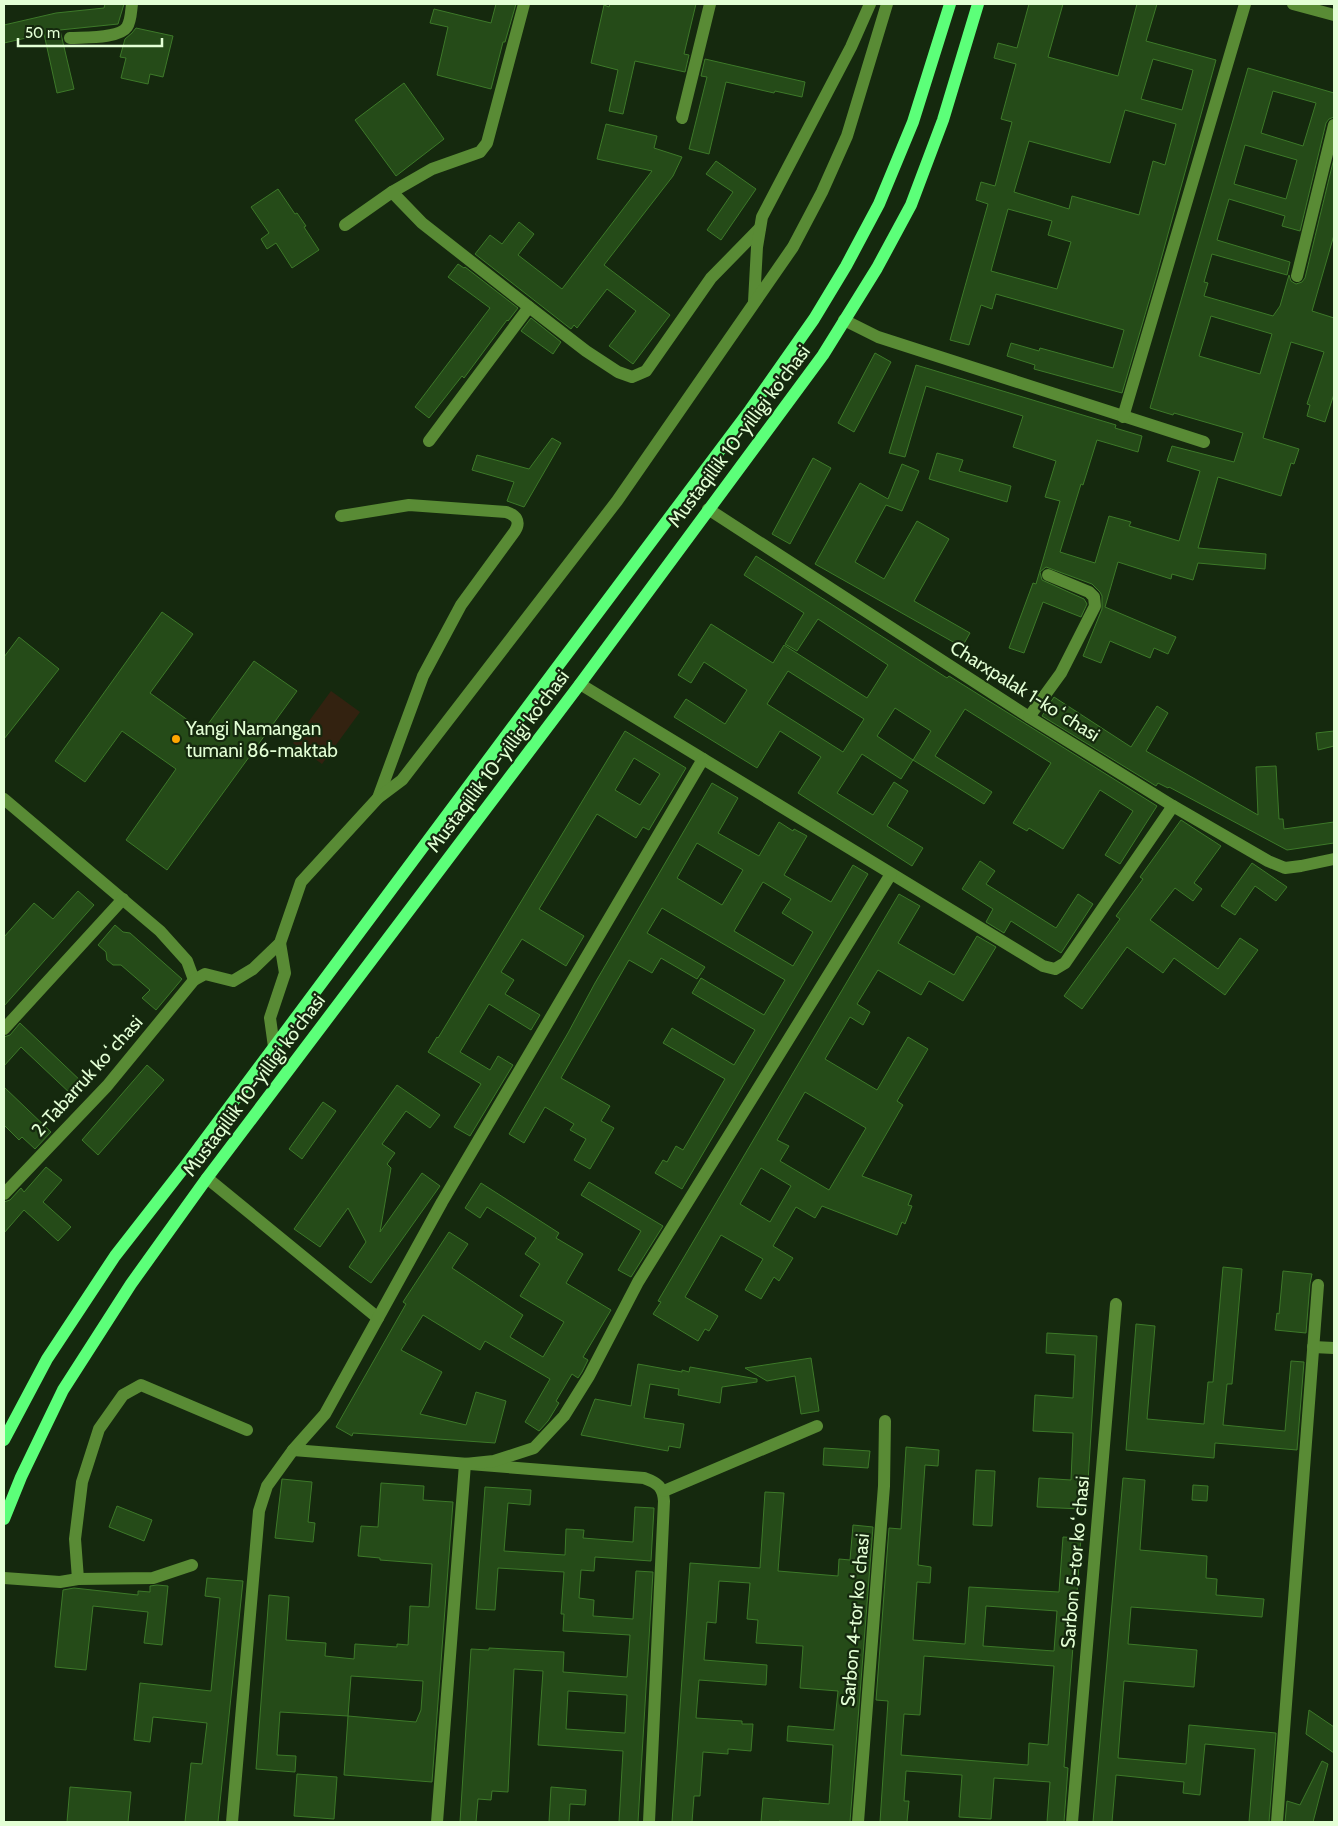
<svg xmlns="http://www.w3.org/2000/svg" width="1338" height="1826" font-family="Cabin,sans-serif">
<rect width="100%" height="100%" fill="#15290e"/>
<polygon fill="#332210" points="331,691 360,712 322,764 293,743"/>
<g fill="#254b18" stroke="#3d7929" fill-rule="evenodd">
<polygon points="105,4 124,4 118,24 60,30 74,89 57,93 44,34 4,43 4,25 56,13 104,8"/>
<polygon points="496,4 516,4 505,42 503,42 491,89 437,75 448,27 430,23 434,9 491,23"/>
<polygon points="610,4 696,4 684,54 689,55 685,72 635,61 623,114 609,111 618,70 591,63 604,5 609,7"/>
<path d="M1029 4H1063L1048 57 1118 76 1137 4H1157L1146 41 1216 60 1157 274 1122 393 1034 369 1035 365 1007 356 1011 343 1039 351 1040 348 1113 368 1124 330 996 294 992 309 981 305 969 345 950 340 988 204 976 200 981 182 995 186 1012 122 1001 119 1016 64 994 58 998 43 1017 48ZM1153 59 1193 70 1182 110 1141 99ZM1125 110 1176 124 1165 165 1153 161 1139 215 1072 196 1069 209 1014 192 1029 141 1110 163ZM1008 209 1052 221 1048 235 1071 242 1057 289 991 271Z"/>
<polygon points="136,28 173,36 163,77 150,74 148,84 121,78 126,58 120,57 125,39 132,33"/>
<polygon points="705,59 805,82 802,97 775,91 774,93 726,82 709,154 689,149 707,77 701,76"/>
<path d="M1248 68 1334 93V117L1329 119 1326 123 1300 231 1282 226 1285 216 1229 199 1217 240 1290 262 1287 275 1212 254 1204 282 1208 283 1204 296 1273 316 1280 306 1289 275 1291 281 1296 284 1302 282 1305 278 1334 158V235L1312 311 1334 318V394L1325 422 1307 416 1310 405 1307 404 1324 352 1291 342 1263 438 1299 449 1294 464 1291 463 1281 496 1218 477 1198 548 1266 554 1265 569 1198 563 1193 580 1172 574 1171 579 1118 562 1105 607 1176 637 1168 654 1154 648 1150 658 1110 641 1101 663 1083 656 1102 609V596L1100 592 1092 584 1046 567 1040 572 1042 580 1084 599 1087 604 1081 617 1043 602 1024 653 1009 648 1033 583 1036 584 1060 501 1045 497 1056 461 1013 447 1023 416 926 386 905 457 889 453 916 365 1116 425 1115 428 1142 436 1138 452 1097 440 1083 485 1081 484 1060 552 1095 563 1109 516 1131 522 1129 526 1179 541 1200 471 1167 461 1172 446 1234 462 1243 433 1174 413 1173 415 1150 408ZM1273 91 1316 103 1303 146 1261 133ZM1245 145 1297 160 1286 199 1234 184ZM1211 316 1272 334 1260 374 1199 356Z"/>
<polygon points="404,83 444,139 396,176 355,120"/>
<polygon points="606,124 657,136 654,148 682,157 673,176 604,265 670,315 633,364 609,346 636,311 607,289 577,328 574,325 571,329 475,254 490,235 502,244 519,222 534,234 518,255 562,289 652,171 597,159"/>
<polygon points="716,161 756,189 721,240 707,230 733,192 706,174"/>
<polygon points="278,189 295,214 297,213 306,226 304,227 319,250 292,268 276,243 267,249 261,239 269,233 251,207"/>
<polygon points="458,264 464,268 465,267 518,308 508,321 507,320 464,378 462,376 429,418 415,407 490,308 448,277"/>
<polygon points="531,318 561,342 553,354 521,331"/>
<polygon points="875,353 891,362 854,432 838,423"/>
<polygon points="552,438 561,443 524,507 507,501 514,482 472,470 477,455 529,469"/>
<polygon points="937,453 963,460 959,471 1011,486 1007,502 929,479"/>
<polygon points="813,458 831,468 790,544 772,534"/>
<polygon points="902,464 919,471 902,511 886,505 855,562 884,579 917,521 949,539 914,601 970,633 962,647 815,564 860,483 888,499"/>
<path d="M756 556 947 678 949 676 1157 806 1120 864 1105 855 1133 811 1100 790 1063 849 1029 828 1027 831 1013 823 1051 763 965 709 935 756 992 792 984 804 913 760 901 779 862 754 837 793 873 815 894 782 908 791 887 826 923 848 912 866 798 793 821 757 780 731 757 768 674 717 686 699 725 724 747 690 704 662 691 683 678 675 711 624 773 663 784 645 867 698 888 665 818 619 797 651 785 644 804 613 744 575ZM788 671 864 719 843 752 767 704ZM895 708 931 731 913 760 877 736Z"/>
<polygon points="162,612 193,634 150,693 203,731 254,661 297,691 167,870 126,840 176,769 122,731 85,782 55,761"/>
<polygon points="19,637 59,669 4,739 4,657"/>
<polygon points="1054,697 1131,747 1157,706 1168,713 1146,751 1258,815 1256,767 1276,766 1279,819 1283,819 1284,829 1334,822 1334,843 1287,850 1169,787 1168,788 1158,783 1156,786 1042,716"/>
<path d="M625 731 686 768 649 830 643 827 636 838 597 814 539 909 584 936 566 966 522 939 501 972 514 980 505 994 540 1015 531 1030 489 1004 460 1052 490 1070 498 1056 513 1065 470 1136 454 1127 481 1084 428 1052 437 1037 438 1038ZM634 758 660 774 640 805 615 790Z"/>
<polygon points="1334,731 1334,746 1318,750 1316,733"/>
<path d="M712 783 738 798 718 833 759 856 779 822 793 831 794 829 807 836 784 875 819 895 831 902 853 865 868 874 682 1189 655 1173 663 1160 667 1162 676 1146 683 1150 725 1079 663 1043 672 1028 734 1065 755 1030 692 993 701 978 764 1015 785 980 662 908 647 933 705 967 697 979 661 958 652 973 629 960 561 1078 610 1106 601 1121 614 1128 590 1169 574 1160 586 1139 570 1130 574 1124 545 1107 524 1143 509 1134 568 1033 595 983ZM697 843 743 870 722 905 677 878ZM763 882 791 899 782 913 813 932 793 966 734 931Z"/>
<polygon points="1181,820 1221,846 1194,883 1202,889 1193,901 1175,888 1150,920 1218,969 1240,938 1258,950 1225,995 1174,958 1163,973 1127,947 1082,1009 1064,996 1120,919 1116,916 1143,879 1140,877"/>
<polygon points="980,861 995,871 986,884 1056,928 1078,894 1093,904 1061,953 1011,921 1004,933 986,922 993,909 962,889"/>
<polygon points="1252,863 1287,887 1276,901 1255,886 1235,915 1221,906"/>
<polygon points="78,891 94,905 4,1006 4,937 34,903 53,919"/>
<path d="M899 894 920 906 898 943 954 975 977 936 996 947 963 1001 929 981 921 995 878 970 857 1004 870 1012 863 1025 850 1017 825 1059 877 1090 908 1037 928 1049 897 1101 903 1105 862 1176 912 1195 908 1205 912 1206 905 1224 902 1222 897 1235 822 1206 815 1218 796 1207 773 1246 793 1258 779 1281 774 1277 761 1299 745 1290 763 1259 721 1235 685 1297 718 1316 709 1331 705 1329 698 1341 653 1314 661 1302 658 1301ZM805 1092 866 1128 829 1190 780 1161 789 1146 777 1140ZM761 1168 791 1186 770 1222 740 1204Z"/>
<polygon points="115,925 123,932 130,933 182,979 156,1010 142,998 150,990 121,965 113,965 107,960 106,952 98,945"/>
<polygon points="20,1023 84,1084 73,1096 21,1047 4,1066 4,1037 10,1035"/>
<polygon points="147,1065 164,1080 98,1155 82,1140"/>
<polygon points="397,1085 440,1115 430,1128 406,1111 382,1144 395,1153 387,1164 391,1168 380,1232 422,1173 440,1186 371,1283 349,1267 366,1242 348,1208 320,1247 294,1229"/>
<polygon points="4,1087 51,1132 35,1149 22,1137 19,1140 4,1125"/>
<polygon points="323,1102 336,1111 302,1159 289,1149"/>
<polygon points="46,1167 62,1180 43,1202 71,1227 58,1241 24,1210 4,1233 4,1202 10,1200 21,1188 24,1192"/>
<polygon points="589,1182 663,1226 631,1277 618,1270 641,1231 581,1195"/>
<polygon points="481,1183 559,1233 556,1238 583,1254 566,1283 611,1310 583,1357 588,1360 582,1372 578,1378 572,1374 556,1401 559,1403 548,1421 539,1431 525,1422 550,1379 485,1341 480,1350 423,1315 401,1350 442,1372 420,1414 466,1425 476,1392 506,1401 495,1443 353,1433 352,1436 336,1427 406,1304 403,1302 449,1232 468,1244 452,1268 523,1315 510,1337 543,1357 564,1322 520,1296 540,1264 525,1254 536,1238 487,1207 480,1218 465,1208"/>
<polygon points="1223,1267 1242,1269 1232,1384 1227,1384 1223,1425 1285,1431 1291,1361 1304,1362 1297,1450 1215,1443 1214,1458 1126,1450 1136,1324 1155,1326 1147,1419 1204,1424 1208,1382 1213,1382"/>
<polygon points="1283,1271 1312,1274 1310,1284 1306,1333 1275,1330 1277,1313 1279,1314"/>
<polygon points="1047,1333 1097,1336 1087,1498 1083,1498 1082,1509 1037,1507 1039,1478 1071,1480 1073,1433 1033,1431 1035,1395 1073,1398 1075,1355 1046,1353"/>
<polygon points="811,1358 819,1411 801,1414 795,1376 767,1381 745,1368"/>
<polygon points="638,1364 682,1372 682,1370 689,1372 690,1367 757,1379 757,1382 722,1387 720,1403 678,1395 679,1389 650,1384 644,1418 684,1424 680,1448 669,1446 668,1451 581,1435 595,1399 631,1406"/>
<path d="M906 1447 939 1450 938 1466 925 1465 918 1565 931 1567 930 1583 917 1582 913 1640 965 1644 969 1587 1059 1592 1063 1537 1081 1538 1064 1767 1068 1768 1064 1822H1047L1050 1782 994 1778 991 1819 959 1817 962 1775 906 1771 904 1801H909L907 1822H880L888 1701 876 1700 889 1528 901 1529ZM986 1606 1057 1611 1054 1651 983 1646ZM924 1656 1054 1666 1048 1745 1029 1743 1028 1765 901 1755 904 1714 920 1715Z"/>
<polygon points="824,1448 870,1451 868,1468 823,1465"/>
<polygon points="976,1470 995,1471 992,1526 973,1525"/>
<polygon points="1123,1478 1145,1480 1140,1550 1207,1556 1206,1578 1217,1579 1216,1595 1264,1599 1262,1617 1131,1607 1128,1644 1197,1650 1194,1687 1124,1681 1118,1758 1186,1764 1189,1725 1276,1733 1269,1822 1249,1822 1255,1749 1205,1744 1200,1795 1183,1793 1184,1782 1116,1775 1112,1822 1093,1822"/>
<polygon points="282,1479 312,1482 308,1522 315,1523 313,1542 275,1538"/>
<path d="M381 1483 424 1486 423 1500 453 1502 432 1782 344 1775 348 1716 280 1712 277 1755 296 1756 295 1772 256 1769 269 1595 289 1597 286 1640 326 1643 325 1656 354 1659 355 1644 397 1647V1644L408 1645 410 1606 429 1607 432 1564 380 1560V1558L358 1556 361 1526 378 1527ZM351 1676 423 1681 421 1710 416 1722 348 1716Z"/>
<polygon points="1193,1485 1208,1486 1207,1501 1192,1500"/>
<path d="M485 1487 531 1490 530 1505 508 1503 504 1551 565 1555 566 1529 584 1530 583 1538 633 1542 635 1507 654 1508 651 1561 595 1557 594 1571 581 1570 579 1598 594 1600 593 1616 633 1619 636 1571 653 1572 638 1822H619L623 1751 538 1745 543 1671 514 1669 508 1792 492 1791 491 1800 478 1799 476 1822H460L471 1649 489 1650V1648L564 1652 563 1672 627 1677 630 1635 563 1631 564 1614H561L564 1572 498 1568 495 1610 476 1609ZM568 1691 627 1695 625 1733 566 1729Z"/>
<polygon points="765,1492 784,1493 778,1571 838,1576 839,1559 850,1560 853,1525 873,1527 850,1822 779,1821 779,1822 761,1822 763,1798 829,1804 833,1745 787,1741 788,1726 834,1730 838,1691 800,1688 803,1646 756,1643 758,1620 747,1619 750,1583 719,1581 716,1623 707,1622 704,1660 767,1665 766,1685 699,1680 696,1718 742,1721 742,1724 753,1724 751,1751 728,1749 728,1754 703,1752 700,1796 694,1796 692,1822 672,1822 690,1563 760,1568"/>
<polygon points="117,1506 152,1520 144,1541 109,1527"/>
<polygon points="207,1578 243,1581 218,1822 185,1822 191,1763 202,1764 207,1723 153,1717 150,1742 134,1740 140,1683 211,1691 220,1598 205,1596"/>
<polygon points="157,1585 168,1586 162,1645 144,1643 148,1612 93,1606 86,1670 55,1667 63,1590 74,1588 138,1595 138,1591 150,1592 150,1586"/>
<polygon points="1309,1710 1334,1727 1334,1753 1306,1734"/>
<polygon points="1322,1761 1328,1764 1313,1822 1285,1822 1287,1801 1300,1805"/>
<polygon points="297,1774 337,1777 334,1819 294,1816"/>
<polygon points="70,1787 131,1792 128,1822 67,1822"/>
<polygon points="551,1787 586,1790 585,1805 570,1804 569,1822 549,1822"/>
</g>
<g fill="none" stroke-linecap="round" stroke-linejoin="round">
<g stroke="#598b35" stroke-width="12">
<polyline points="1293,4 1334,15"/>
<path d="M70 38C83 37 119 39 127 27 131 21 131 11 132 4"/>
<polyline points="682,118 710,4"/>
<polyline points="392,192 432,169 480,152 487,143 524,4"/>
<polyline points="345,225 392,192 422,223 529,307 586,351 618,372 632,377 646,371 711,278 760,228"/>
<polyline points="1297,276 1334,125"/>
<polyline points="754,302 757,247 762,217 851,47 870,4"/>
<polyline points="844,320 878,337 1204,442"/>
<polyline points="1123,417 1245,4"/>
<polyline points="429,441 529,307"/>
<polyline points="708,509 1029,717 1173,806 1268,861 1285,868 1301,866 1334,859"/>
<path d="M341 516 409 505 506 512C516 515 521 521 515 531L461 605 423 676 378 798"/>
<polyline points="580,684 1043,966 1055,969 1065,963 1173,806"/>
<polyline points="1029,717 1061,673 1095,606 1094,597 1089,592 1048,575"/>
<polyline points="4,799 160,931 187,961 194,980"/>
<polyline points="4,1029 123,899"/>
<polyline points="274,1047 270,1018 285,973 280,943"/>
<polyline points="207,1178 378,1318"/>
<polyline points="4,1194 107,1086 194,980 205,974 233,981 253,969 280,943 301,882 378,798 402,780 617,501 793,247 822,192 847,136 887,4"/>
<polyline points="1313,1347 1334,1348"/>
<path d="M293 1450 644 1478C658 1483 663 1487 664 1501L649 1822"/>
<polyline points="664,1491 817,1426"/>
<polyline points="4,1578 60,1582 78,1579 153,1578 192,1565"/>
<polyline points="78,1579 75,1539 82,1482 99,1429 123,1395 141,1385 247,1430"/>
<polyline points="232,1822 259,1511 267,1486 293,1450 325,1414 442,1202 703,759"/>
<polyline points="437,1822 465,1464 494,1461 534,1448 564,1416 589,1376 638,1282 891,874"/>
<polyline points="858,1822 884,1486 885,1421"/>
<polyline points="1072,1822 1116,1304"/>
<polyline points="1277,1822 1318,1285"/>
</g>
<g stroke="#5cff79" stroke-width="12">
<polyline points="4,1440 47,1359 115,1256 186,1165 558,666 750,410 814,319 846,266 879,204 913,122 950,4"/>
<polyline points="4,1519 21,1477 63,1390 131,1284 207,1178 580,684 823,355 877,268 911,205 943,120 978,4"/>
</g>
</g>
<circle fill="#ffa601" stroke="#15290e" stroke-width="2" cx="176" cy="739" r="5"/>
<g text-anchor="middle" dominant-baseline="central" stroke-width="4.5" stroke-linejoin="round" paint-order="stroke">
<g font-size="19" fill="#e3ffd5" stroke="#15290e">
<text transform="translate(739 436) rotate(-53)">Mustaqillik 10-yilligi ko'chasi</text>
<text transform="translate(1025 691) rotate(32)">Charxpalak 1-koʻchasi</text>
<text transform="translate(498 761) rotate(-53)">Mustaqillik 10-yilligi ko'chasi</text>
<text transform="translate(87 1076) rotate(-48)">2-Tabarruk koʻchasi</text>
<text transform="translate(254 1085) rotate(-53)">Mustaqillik 10-yilligi ko'chasi</text>
<text transform="translate(1075 1562) rotate(-85)">Sarbon 5-tor koʻchasi</text>
<text transform="translate(855 1620) rotate(-85)">Sarbon 4-tor koʻchasi</text>
</g>
<g font-size="19" fill="#e3ffd5" stroke="#15290e" text-anchor="start">
<text x="186" y="728">Yangi Namangan<tspan x="186" dy="22">tumani 86-maktab</tspan></text>
</g>
</g>
<rect width="1338" height="1826" fill="none" stroke="#e3ffd5" stroke-width="10"/>
<path d="M18 38v8h144v-8" fill="none" stroke="#e3ffd5" stroke-width="2.5"/>
<text x="25" y="38" font-size="15" fill="#e3ffd5" stroke="#15290e" stroke-width="4" paint-order="stroke">50 m</text>
</svg>
